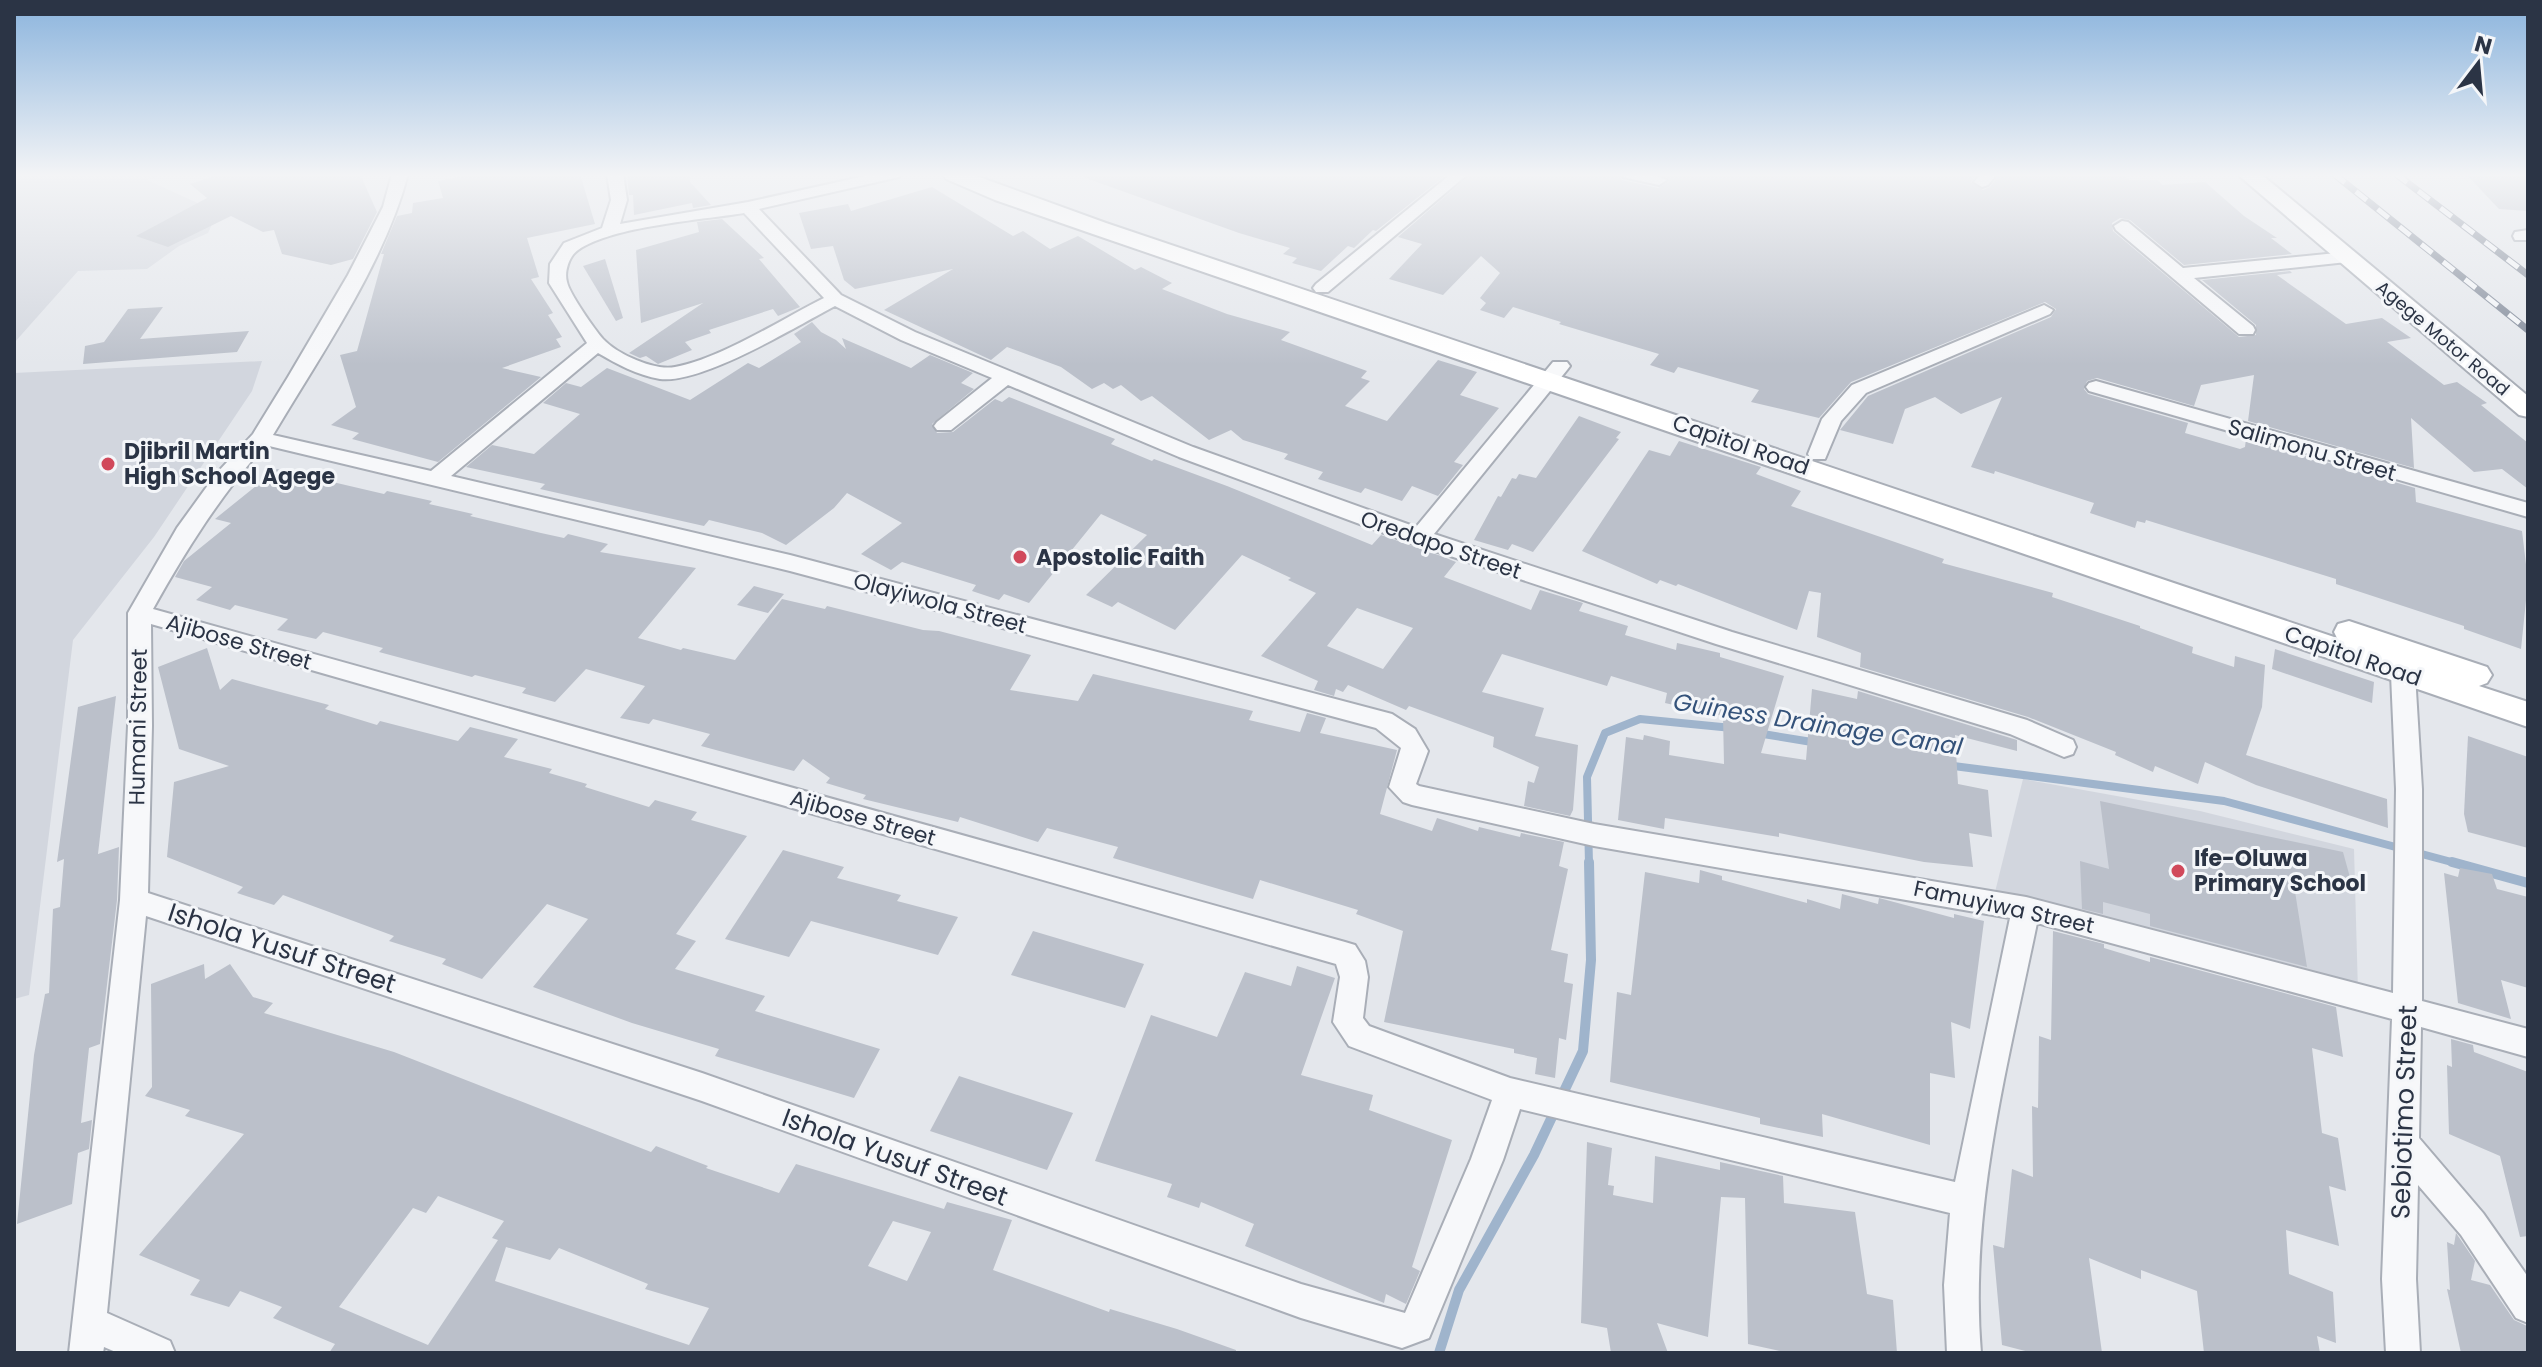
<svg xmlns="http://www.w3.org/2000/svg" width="2542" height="1367" font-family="Poppins,sans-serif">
<rect width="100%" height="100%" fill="#e4e7ec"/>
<g fill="#d2d6de">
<polygon points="14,174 168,174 147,180 213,210 213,222 208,233 179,246 147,269 78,271 14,343"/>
<polygon points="262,361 252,391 154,537 73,640 29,995 14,999 14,373"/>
<polygon points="2023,779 2200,811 2354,849 2358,992 1995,892"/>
</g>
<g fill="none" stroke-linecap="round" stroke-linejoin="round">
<g stroke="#9fb4cc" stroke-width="8">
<polyline points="1757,733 1818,743"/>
<polyline points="1946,765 2224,801 2459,864"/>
<polyline points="1589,864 1587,777 1605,733 1640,719 1732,728"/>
</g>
<g stroke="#9fb4cc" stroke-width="10">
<polyline points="2452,862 2528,883"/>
<polyline points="1439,1353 1459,1290 1534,1155 1583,1051 1591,960 1589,862"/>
</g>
</g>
<g fill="#bbc0ca" fill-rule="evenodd">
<polygon points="221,174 360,174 377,212 353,259 331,265 282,254 274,230 263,232 231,216 168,247 136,236 207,198 190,184"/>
<polygon points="473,174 580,174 595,224 527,238 539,277 531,279 553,313 548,315 562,337 556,339 561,347 502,368 541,377 438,462 352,439 359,433 331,425 356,407 340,355 357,351 384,254 381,254 397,216 412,213 413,203 443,198 438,181"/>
<polygon points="627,174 690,174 690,182 711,205 693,208 692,203 634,215 633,195 629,195"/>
<polygon points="1084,174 1447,174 1376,231 1373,230 1354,248 1348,246 1321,271 1292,263 1297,258 1283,254 1290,248 1239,233 1083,177"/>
<polygon points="1471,174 1618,174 1622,180 1658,188 1670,181 1658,174 1977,174 1971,182 1983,190 1990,187 2000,174 2125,174 2129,180 2158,180 2162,185 2205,182 2244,216 2277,238 2271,238 2292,254 2184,265 2130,220 2120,218 2112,223 2113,231 2239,337 2256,335 2256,325 2202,280 2290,271 2292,273 2277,275 2346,324 2382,318 2411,338 2387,342 2444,385 2457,382 2487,403 2481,405 2528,443 2528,489 2502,469 2474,472 2411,418 2414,468 2248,421 2254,375 2201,385 2194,406 2097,378 2087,381 2084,389 2088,394 2188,423 2185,433 2240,449 2245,447 2246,439 2415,488 2416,502 2522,531 2528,581 2521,649 2464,629 2464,626 2336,584 2336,579 2146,520 2145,523 2137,521 2135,528 2090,513 2094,503 1995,471 1994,474 1971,467 2002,397 1961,414 1935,397 1905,409 1893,444 1840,430 1868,396 2051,317 2056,309 2045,302 1851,382 1819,418 1751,402 1759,390 1678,367 1674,373 1650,365 1659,354 1559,324 1561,322 1513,307 1504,318 1480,310 1486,303 1480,298 1500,273 1481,256 1443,295 1389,279 1422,244 1398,237"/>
<polygon points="2466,174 2528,174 2528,211 2499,209"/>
<polygon points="932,187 1013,236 1023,231 1050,249 1078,236 1135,270 1141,267 1172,283 1162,289 1227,314 1290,332 1281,340 1367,371 1361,378 1370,381 1345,406 1387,421 1438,360 1477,372 1460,395 1499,408 1454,462 1463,465 1438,496 1412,486 1402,501 1365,488 1361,493 1318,479 1323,472 1284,459 1288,454 1243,440 1231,430 1209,440 1152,396 1141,401 1121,385 1113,389 1104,383 1092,389 1061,367 1007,347 991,360 884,310 953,269 855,289 844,280 833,246 811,249 799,213 848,204 851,211"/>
<polygon points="722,219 764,258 759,259 800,307 778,316 773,309 709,330 711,333 685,342 692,350 658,364 646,356 640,358 629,353 703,303 641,323 636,250 699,232 697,222"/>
<polygon points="605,259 623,318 616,321 583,266"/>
<polygon points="163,307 140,339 249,331 237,352 83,364 85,346 104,342 128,309"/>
<path d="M812 322 821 332 836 340 846 349 842 338 911 368 930 355 973 373 961 383 974 389 932 424 937 433 953 432 995 399 1002 402 1009 397 1115 439 1111 444 1152 461 1154 459 1227 486 1372 545 1381 535 1441 556 1456 562 1444 577 1531 610 1540 590 1583 603 1579 611 1628 626 1625 635 1676 650 1677 643 1720 653V657L1784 676 1761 753 1806 760 1812 689 1857 699 1858 691 2017 740V751L1955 735 1958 784 1988 790 1992 837 1969 833 1973 867 1924 862 1779 833V837L1665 818 1664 829 1618 820 1626 737 1643 740 1644 735 1670 741 1669 755 1724 764 1723 716 1665 703 1667 693 1611 676 1607 686 1502 654 1482 692 1544 708 1535 736 1578 745 1573 810 1570 816 1524 806 1528 781 1534 783 1539 767 1493 747 1494 737 1409 706 1406 710 1348 685 1343 692 1336 689 1334 696 1314 690 1318 681 1261 656 1316 593 1288 580 1291 578 1242 555 1175 630 1118 602 1112 607 1086 595 1147 535 1101 514 1029 603 1004 594 999 600 972 591 976 585 902 562 891 570 861 554 902 523 847 493 834 508 786 545 762 533 709 520 704 526 540 489 545 484 466 467 492 445 534 454 580 414 543 403 566 383 581 387 607 368 690 400 748 363 759 368 801 342 794 334ZM1357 608 1413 628 1383 669 1327 646Z"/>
<polygon points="1579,416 1621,432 1616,438 1619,439 1533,552 1512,544 1508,550 1474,540 1498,496 1501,497 1512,478 1516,479 1519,474 1536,478"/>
<polygon points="1679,441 1761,467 1756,474 1801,491 1791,506 1944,559 1942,563 2053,593 2052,597 2140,626 2140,628 2193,647 2192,653 2234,667 2235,656 2265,665 2262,707 2246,755 2387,799 2388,828 2256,785 2205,762 2198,784 2155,766 2153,772 2115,755 2116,752 2028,717 1860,667 1861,653 1817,637 1821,593 1809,591 1797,630 1678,584 1676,586 1660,580 1657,584 1582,551 1649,450 1670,456"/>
<polygon points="277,469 384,494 387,491 432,501 429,504 473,514 470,516 541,533 564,538 568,534 608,544 600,552 696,568 638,638 681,650 683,648 735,660 782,599 825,609 827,606 923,630 939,631 1031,655 1010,690 1078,701 1093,674 1253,711 1249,720 1300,732 1307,713 1326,718 1320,733 1397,750 1380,814 1432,831 1437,818 1478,831 1479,827 1520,837 1521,833 1564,842 1559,866 1568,869 1551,950 1568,954 1564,982 1573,984 1566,1040 1559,1038 1555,1078 1535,1074 1537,1058 1514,1053 1514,1049 1384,1022 1403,931 1356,914 1358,910 1260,880 1253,899 1113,858 1118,847 1047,828 1038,842 960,817 958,822 863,799 866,795 826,783 830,778 803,759 794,771 701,746 710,734 653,719 649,724 620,718 645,686 586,669 555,702 522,693 526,688 475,675 472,677 379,652 383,648 323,632 316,639 277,630 288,619 235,605 230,610 196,600 212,587 175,577 184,561 231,523 215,519"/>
<polygon points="754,586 784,594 768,613 737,605"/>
<polygon points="207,648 220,690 232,679 329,705 325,709 377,725 380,721 458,741 470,727 518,739 504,757 552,769 549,773 587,784 585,787 649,807 655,800 697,812 691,820 747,836 676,934 696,941 675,969 765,996 755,1011 880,1049 854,1098 715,1056 719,1049 632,1023 533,987 588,919 547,904 482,979 442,964 446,959 389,941 394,936 283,895 274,905 237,893 243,887 167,857 174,782 229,766 179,749 158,667"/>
<polygon points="2275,649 2374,682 2372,703 2272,669"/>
<polygon points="116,696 98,854 119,847 117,900 100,1044 89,1048 81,1123 92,1120 89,1149 78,1153 72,1204 17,1224 34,1055 45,994 49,993 53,909 60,907 64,859 57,862 78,707"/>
<polygon points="2468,736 2528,757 2528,848 2468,832 2464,814"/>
<polygon points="2100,801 2343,852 2354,892 2293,879 2307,967 2150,926 2150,914 2103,902 2103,914 2082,909 2080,861 2109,869"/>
<polygon points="783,850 844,867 837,878 901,895 897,901 958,917 938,955 811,921 789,957 725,939"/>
<polygon points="2460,868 2492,874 2497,889 2528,897 2528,988 2501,980 2511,1019 2458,1003 2444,873 2458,877"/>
<polygon points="1700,870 1722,876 1722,880 1807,903 1807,899 1840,909 1842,894 1878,904 1879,898 1954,918 1954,914 1984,921 1970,1029 1951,1022 1955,1078 1930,1073 1930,1145 1822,1114 1823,1137 1760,1124 1760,1118 1610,1082 1617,992 1631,995 1645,872 1699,883"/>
<polygon points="1033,931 1144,964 1125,1008 1011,975"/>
<polygon points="2053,931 2104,944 2104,948 2150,962 2150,957 2336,1007 2343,1057 2312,1048 2322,1133 2338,1138 2346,1191 2329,1186 2339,1246 2286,1230 2289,1274 2333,1292 2336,1343 2317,1336 2320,1353 2204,1353 2197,1291 2141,1270 2141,1279 2089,1258 2102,1353 2033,1353 2002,1345 1993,1245 2004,1248 2012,1169 2033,1177 2032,1106 2038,1108 2039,1036 2051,1040"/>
<path d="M204 964 205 979 230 964 253 997 273 1003 264 1013 394 1052 651 1152 656 1146 708 1166 706 1168 779 1193 796 1164 944 1209 947 1202 1012 1220 993 1270 1109 1312 1110 1309 1177 1329 1236 1350V1353H329L335 1344 273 1318 282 1307 240 1291 229 1307 190 1295 200 1280 139 1255 244 1134 185 1116 190 1110 145 1096 152 1087 151 984ZM438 1196 504 1221 492 1238 498 1240 428 1345 339 1307 413 1208 426 1213ZM893 1221 931 1232 907 1281 868 1266ZM506 1247 550 1260 559 1248 648 1284 645 1289 709 1308 689 1345 495 1281Z"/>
<polygon points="1297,966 1335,978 1301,1075 1373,1095 1369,1110 1452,1140 1412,1267 1420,1271 1406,1304 1386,1294 1384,1303 1245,1246 1254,1224 1201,1202 1199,1208 1167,1197 1172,1184 1095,1161 1151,1015 1217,1037 1245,972 1291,986"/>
<polygon points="2451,1039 2473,1045 2474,1052 2528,1072 2528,1236 2520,1237 2500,1156 2449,1134 2447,1065 2452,1067"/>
<polygon points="959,1076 1073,1113 1047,1170 930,1131"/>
<polygon points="1587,1142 1612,1148 1608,1185 1614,1186 1613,1195 1653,1203 1655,1156 1720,1170 1720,1162 1783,1176 1784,1203 1855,1212 1867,1294 1893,1300 1897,1353 1789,1353 1748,1344 1745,1198 1721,1197 1708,1337 1657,1323 1668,1353 1611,1353 1607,1328 1581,1323"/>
<polygon points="2456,1233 2475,1261 2471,1280 2490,1285 2514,1320 2527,1326 2528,1353 2461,1353 2447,1289 2450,1290 2447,1242 2454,1245"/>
</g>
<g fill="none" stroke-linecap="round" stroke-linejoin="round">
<g stroke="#a9aeb7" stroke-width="4">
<g id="minor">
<path d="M392 174H408C384 265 321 354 273 435L431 471 587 343 549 283 550 264 564 243 602 228 611 200 607 174H623L627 200 620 224 748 202 874 174H901L899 177 759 209 841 295 915 332 1193 447 1416 527 1553 362H1567L1570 366 1567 370 1434 534 1732 632 2027 720 2073 740 2076 747 2073 754 2064 757 2010 734 1716 644 1411 543 1179 457 1008 385 951 430H937L934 426 937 422 992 378 901 340 835 306C795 327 702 384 660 379 637 375 617 364 598 353L451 476 790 555 1392 714 1415 729 1428 751 1416 784 1419 786 1594 824 2026 897 2393 993 2396 789 2391 674 2395 668 2403 665 2411 668 2415 674 2422 789V1001L2528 1029V1057L2421 1027 2419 1138 2483 1213 2528 1277V1323L2516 1318 2461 1235 2418 1185 2416 1279 2420 1353H2386L2382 1279 2392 1019 2037 923C2008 1064 1969 1208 1981 1353H1947L1944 1285 1950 1213 1520 1109 1503 1160 1429 1338 1402 1348 1301 1318 702 1101 146 916 107 1313 170 1341 175 1353H118L104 1347 103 1353H69L120 900 128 726V613L177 528 216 474 253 434 288 377 348 275 383 207ZM744 213 824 298C782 319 720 359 675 367 654 371 617 354 603 339 595 330 569 293 567 282 564 272 569 256 578 250 613 226 701 220 744 213ZM265 445 790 571 1376 728 1401 748 1389 787 1403 802 1412 805 1594 846 2010 918 1955 1182 1510 1078 1369 1026 1363 1018 1368 977 1365 961 1355 945 1345 942 153 609C186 550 220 496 265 445ZM151 624 1336 964 1340 977 1333 1022 1349 1046 1492 1100 1471 1159 1405 1313 1301 1284 702 1073 148 893 152 726Z"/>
<polygon points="1451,174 1468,174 1328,292 1316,292 1313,288 1316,284"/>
<polygon points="1621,174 1651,174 1667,180 1659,185 1623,177"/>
<polygon points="1981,174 1997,174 1988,185 1982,187 1974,182"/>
<polygon points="2122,221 2128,222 2183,268 2347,252 2356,257 2347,262 2194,278 2253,326 2255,330 2253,334 2239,334 2116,230 2114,226"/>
<polygon points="2528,230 2528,240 2515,240 2513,236 2515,232"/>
<polygon points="2044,305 2053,310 2050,314 1866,393 1841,421 1825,459 1811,459 1808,454 1822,419 1852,385"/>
<polygon points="2096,381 2528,503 2528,517 2089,391 2086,387 2089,383"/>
</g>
</g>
<g stroke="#a9aeb7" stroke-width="4">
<g id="secondary">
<polygon points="943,174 971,174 1106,223 2337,638 2334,632 2338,624 2349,621 2487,667 2492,675 2487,683 2479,686 2528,702 2528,727 1090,233 995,200 946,179"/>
<polygon points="2237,174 2261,174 2528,396 2528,417 2519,415"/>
</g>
</g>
<use href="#minor" fill="#f7f8fa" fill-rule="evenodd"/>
<use href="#secondary" fill="#fff" fill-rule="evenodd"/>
<g stroke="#7d8696" stroke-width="7">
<g id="rail">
<polyline points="2334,174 2528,330"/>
<polyline points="2396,174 2528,275"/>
</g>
</g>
<use href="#rail" stroke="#f4f6f9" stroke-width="5" stroke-dasharray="14" stroke-linecap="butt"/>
</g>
<linearGradient id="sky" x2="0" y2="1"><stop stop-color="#8bb4dd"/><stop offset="0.48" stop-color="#f3f4f6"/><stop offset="1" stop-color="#f3f4f6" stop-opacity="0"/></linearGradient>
<rect width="2542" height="365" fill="url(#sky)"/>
<g fill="#d1495b" stroke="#f4f6f9" stroke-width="3">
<circle cx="108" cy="464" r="8"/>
<circle cx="1020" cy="557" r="8"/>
<circle cx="2178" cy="871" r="8"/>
</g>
<g text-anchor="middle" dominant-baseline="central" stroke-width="6" stroke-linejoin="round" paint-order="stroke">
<g font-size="18" fill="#2b3445" stroke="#f4f6f9">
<text transform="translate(2443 338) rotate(40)">Agege Motor Road</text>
</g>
<g font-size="22" fill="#2b3445" stroke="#f4f6f9">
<text transform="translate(1741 445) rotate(19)">Capitol Road</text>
<text transform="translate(2312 450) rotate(16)">Salimonu Street</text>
<text transform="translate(1441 545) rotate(19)">Oredapo Street</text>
<text transform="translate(940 603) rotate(15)">Olayiwola Street</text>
<text transform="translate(239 642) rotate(16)">Ajibose Street</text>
<text transform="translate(2353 656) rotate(19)">Capitol Road</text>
<text transform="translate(138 727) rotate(-89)">Humani Street</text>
<text transform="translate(863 818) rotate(16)">Ajibose Street</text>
<text transform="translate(2004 907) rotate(12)">Famuyiwa Street</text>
</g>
<g font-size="22" font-weight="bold" fill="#2b3445" stroke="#f4f6f9" text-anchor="start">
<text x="124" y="451">Djibril Martin<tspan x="124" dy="25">High School Agege</tspan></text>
<text x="1036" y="557">Apostolic Faith</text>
<text x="2194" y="858">Ife-Oluwa<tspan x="2194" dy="25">Primary School</tspan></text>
</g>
<g font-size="24" font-style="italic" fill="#34527a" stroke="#f4f6f9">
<text transform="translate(1818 724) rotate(9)">Guiness Drainage Canal</text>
</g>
<g font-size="26" fill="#2b3445" stroke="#f4f6f9">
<text transform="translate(282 948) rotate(18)">Ishola Yusuf Street</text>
<text transform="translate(2404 1112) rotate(-88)">Sebiotimo Street</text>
<text transform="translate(895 1157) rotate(20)">Ishola Yusuf Street</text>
</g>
</g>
<rect width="2542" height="1367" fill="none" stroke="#2b3445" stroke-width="32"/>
<g transform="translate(2478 64) rotate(16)" stroke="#f4f6f9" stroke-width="6" paint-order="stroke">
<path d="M0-6L14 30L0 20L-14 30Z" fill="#2b3445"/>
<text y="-12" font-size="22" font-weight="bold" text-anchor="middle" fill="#2b3445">N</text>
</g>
</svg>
